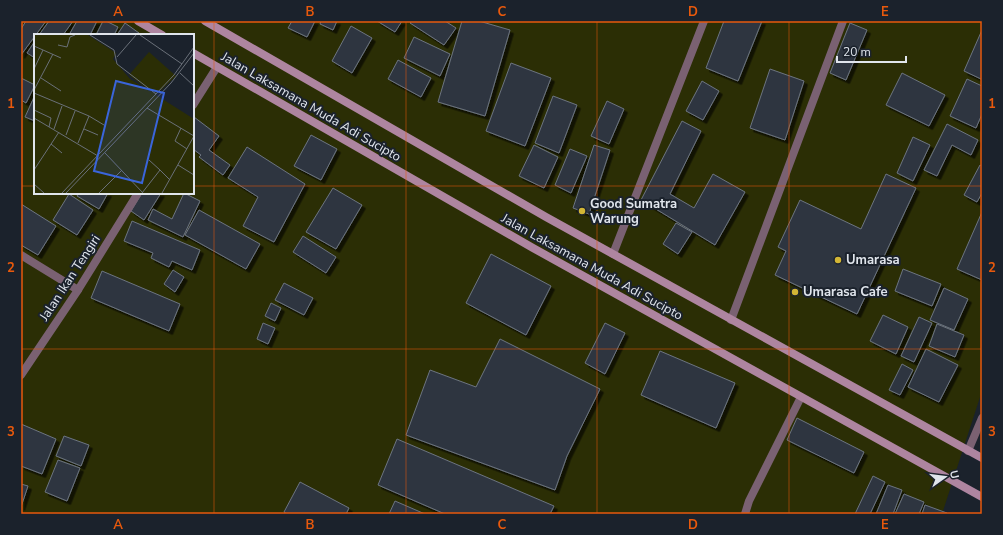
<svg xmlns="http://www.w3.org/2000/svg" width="1003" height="535" font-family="'Nunito Sans',sans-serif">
<defs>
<filter id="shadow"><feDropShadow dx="3.5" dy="3.5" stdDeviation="0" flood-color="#0009"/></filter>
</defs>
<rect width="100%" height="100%" fill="#1b222c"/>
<path fill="#2b2e05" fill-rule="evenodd" d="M21 21H982V391L942 514H21ZM35 35H193V193H35Z"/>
<g fill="#2f3641" stroke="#6c7480" filter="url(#shadow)">
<polygon points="26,21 46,21 21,55 21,29"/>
<polygon points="49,21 73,21 63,35 39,35"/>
<polygon points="77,21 97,21 90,35 69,35"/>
<polygon points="103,21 106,21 118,27 114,35 96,35"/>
<polygon points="292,21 315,21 307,37 288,28"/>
<polygon points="321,21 337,21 333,30 320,24"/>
<polygon points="377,21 402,21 395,32"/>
<polygon points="412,21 445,21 456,28 444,45 410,23"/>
<polygon points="462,21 479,21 510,30 485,116 438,102"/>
<polygon points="724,21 762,21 738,81 706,68"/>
<polygon points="125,23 139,33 137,35 117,35"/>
<polygon points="850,23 867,30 846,80 830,73"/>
<polygon points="351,26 372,38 352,73 332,61"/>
<polygon points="982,30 982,78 981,79 964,71"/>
<polygon points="414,37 450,54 440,76 404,58"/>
<polygon points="35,41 35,58 27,53"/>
<polygon points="398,60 431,78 421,97 388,79"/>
<polygon points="511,63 551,78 525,146 486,131"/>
<polygon points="770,69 804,81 785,140 750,128"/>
<polygon points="902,73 945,95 929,126 886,105"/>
<polygon points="21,78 35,85 26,103 21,100"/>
<polygon points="967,79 982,86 982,114 976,128 950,116"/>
<polygon points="702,81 719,91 703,120 686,111"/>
<polygon points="35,95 35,121 25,117"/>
<polygon points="553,96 577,105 559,153 535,143"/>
<polygon points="607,101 624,109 609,144 591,136"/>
<polygon points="194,117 219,136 209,150 230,165 223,175 199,157 201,155 193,149"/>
<polygon points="682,121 701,131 670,194 694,208 713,174 745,192 715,245 641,200"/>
<polygon points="947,124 978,140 971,155 952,145 937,176 924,170"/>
<polygon points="311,135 337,149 321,180 294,166"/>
<polygon points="913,137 930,145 913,181 897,173"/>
<polygon points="534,145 558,157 544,188 519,176"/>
<polygon points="594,145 610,150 589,214 573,208"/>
<polygon points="247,147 305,184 274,242 243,226 258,197 228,178"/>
<polygon points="570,149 587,156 571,193 555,185"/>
<polygon points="980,165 982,166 982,193 977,202 964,195"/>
<polygon points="886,174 916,188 857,314 775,275 786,251 778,247 800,200 861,229"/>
<polygon points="333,188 362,205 336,249 306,232"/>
<polygon points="79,193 108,193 99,209 77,196"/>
<polygon points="142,193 161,193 144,220 131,211"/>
<polygon points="184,193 200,201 183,237 148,220 153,209 172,219"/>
<polygon points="69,194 93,210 77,235 53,220"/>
<polygon points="21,204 56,226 38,255 21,245"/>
<polygon points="199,210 260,244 246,269 185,235"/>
<polygon points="982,212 982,280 957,269"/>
<polygon points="132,221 200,250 192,270 172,261 169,267 151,258 153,253 124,241"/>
<polygon points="676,223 692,232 678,254 663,244"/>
<polygon points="303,236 336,257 326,273 293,252"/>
<polygon points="491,254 551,286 526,335 466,303"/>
<polygon points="903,269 941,284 932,306 895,291"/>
<polygon points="173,270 184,277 175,292 164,284"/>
<polygon points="102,271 180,304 169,331 91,298"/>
<polygon points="284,283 313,298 304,315 275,300"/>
<polygon points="944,288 968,299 954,330 930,320"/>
<polygon points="271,303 281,308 275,321 265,316"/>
<polygon points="883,315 908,327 896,354 870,341"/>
<polygon points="919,317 932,323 914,362 901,356"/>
<polygon points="263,323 275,328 268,344 257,339"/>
<polygon points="605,323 625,333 605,374 585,363"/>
<polygon points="937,324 964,335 955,357 929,346"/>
<polygon points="500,339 600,389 567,456 555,490 406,435 430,370 476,387"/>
<polygon points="926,349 958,365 939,402 908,387"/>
<polygon points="660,351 735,383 716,428 641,395"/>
<polygon points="902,364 913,370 900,395 889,390"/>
<polygon points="797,418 864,452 854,473 787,440"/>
<polygon points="21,424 56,439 42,474 21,466"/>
<polygon points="64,436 89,445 81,466 56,456"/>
<polygon points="397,439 554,506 550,514 445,514 378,485"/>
<polygon points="58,460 80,468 67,501 45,492"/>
<polygon points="873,476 885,482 870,514 855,514"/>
<polygon points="300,482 349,508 346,514 287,514 284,512"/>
<polygon points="21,484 28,486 21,507"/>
<polygon points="888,485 902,490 893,514 876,514"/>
<polygon points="904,494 924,502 919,514 895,514"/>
<polygon points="395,501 425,514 389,514"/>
<polygon points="925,505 947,513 946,514 922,514"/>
</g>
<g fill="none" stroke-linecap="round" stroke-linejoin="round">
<g stroke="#7a6172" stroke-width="8">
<polyline points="613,254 704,21"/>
<polyline points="731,320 843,21"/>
</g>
<g stroke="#7a6172" stroke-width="8">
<polyline points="193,105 217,67"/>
<polyline points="21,255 78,290"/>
<polyline points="21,375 78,290 138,193"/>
<polyline points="745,514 749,501 801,397"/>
</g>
<polyline stroke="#7a6172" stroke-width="8" points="968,451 982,418"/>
<g stroke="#ae85a0" stroke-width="8">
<polyline points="138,21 162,35"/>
<polyline points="205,21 546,217 982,458"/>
<polyline points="193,53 533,248 982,497"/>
</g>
</g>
<path fill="none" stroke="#e8590c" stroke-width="1" stroke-opacity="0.55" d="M214 21V514M406 21V514M597 21V514M789 21V514M21 186H35M193 186H982M21 349H982"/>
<g fill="#d3b635" stroke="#1b222c" stroke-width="1.5">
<circle cx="582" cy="211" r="4"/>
<circle cx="838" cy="260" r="4"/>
<circle cx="795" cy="292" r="4"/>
</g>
<g text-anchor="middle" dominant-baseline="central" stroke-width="4" stroke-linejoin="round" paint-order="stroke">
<g font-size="13" fill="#e0e5ec" stroke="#1b222c">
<text transform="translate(311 107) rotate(30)">Jalan Laksamana Muda Adi Sucipto</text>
<text transform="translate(592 267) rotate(29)">Jalan Laksamana Muda Adi Sucipto</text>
<text transform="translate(70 278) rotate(-57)">Jalan Ikan Tengiri</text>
</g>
<g font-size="13" font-weight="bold" fill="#e0e5ec" stroke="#1b222c" text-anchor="start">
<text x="590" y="204">Good Sumatra<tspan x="590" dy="15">Warung</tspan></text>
<text x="846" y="260">Umarasa</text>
<text x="803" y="292">Umarasa Cafe</text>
</g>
</g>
<g transform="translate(34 34)">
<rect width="160" height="160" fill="#1b222c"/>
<path d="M0 1H54L82 19 79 25 96 45 120 60 95 41 115 18 142 42 122 61 160 85V159H0Z" fill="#2b2e05"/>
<path fill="none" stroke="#6a7079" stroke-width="1" d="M56 1 80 16 83 30 122 60M106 1 148 30M24 11 33 13 36 3 41 1M0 12 27 24M83 23 102 1M0 35 9 16M146 39 160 52M7 44 27 57M0 56 19 20M0 59 55 82 44 109M113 74 160 102M0 76 17 84 15 93M55 82 70 91M0 84 64 122M147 94 141 107 153 115M20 95 28 72M50 95 64 101M32 101 41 77M17 110 28 119M71 119 109 159M115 126 126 136M144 131 160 141M0 136 25 98M0 150 10 159M28 159 140 41 160 13M32 159 137 49 160 19M65 159 88 136M108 159 126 136 136 146M128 159 160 102"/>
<path fill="#3a65db" fill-opacity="0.15" stroke="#3a65db" stroke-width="2" d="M82 47 130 59 108 149 60 137Z"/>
<rect width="160" height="160" fill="none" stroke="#e0e5ec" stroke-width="2"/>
</g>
<rect width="1003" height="535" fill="none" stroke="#1b222c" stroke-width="44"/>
<g transform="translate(945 477) rotate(76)" stroke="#1b222c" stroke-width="3" paint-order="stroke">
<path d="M0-3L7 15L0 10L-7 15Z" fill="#e0e5ec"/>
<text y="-6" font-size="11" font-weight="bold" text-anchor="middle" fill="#e0e5ec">U</text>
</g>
<path d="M837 56v6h69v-6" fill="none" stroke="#e0e5ec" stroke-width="2"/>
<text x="843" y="56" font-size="12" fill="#e0e5ec" stroke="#1b222c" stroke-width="3" paint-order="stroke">20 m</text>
<rect x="22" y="22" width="959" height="491" fill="none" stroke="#e8590c" stroke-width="1.5"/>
<g font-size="13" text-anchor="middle" font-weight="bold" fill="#e8590c">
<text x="118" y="16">A</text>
<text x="310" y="16">B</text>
<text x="502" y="16">C</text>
<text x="693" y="16">D</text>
<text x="885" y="16">E</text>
<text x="11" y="108">1</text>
<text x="992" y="108">1</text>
<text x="11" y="272">2</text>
<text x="992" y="272">2</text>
<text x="11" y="436">3</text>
<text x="992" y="436">3</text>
<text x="118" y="529">A</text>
<text x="310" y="529">B</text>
<text x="502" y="529">C</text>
<text x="693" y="529">D</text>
<text x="885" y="529">E</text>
</g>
</svg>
